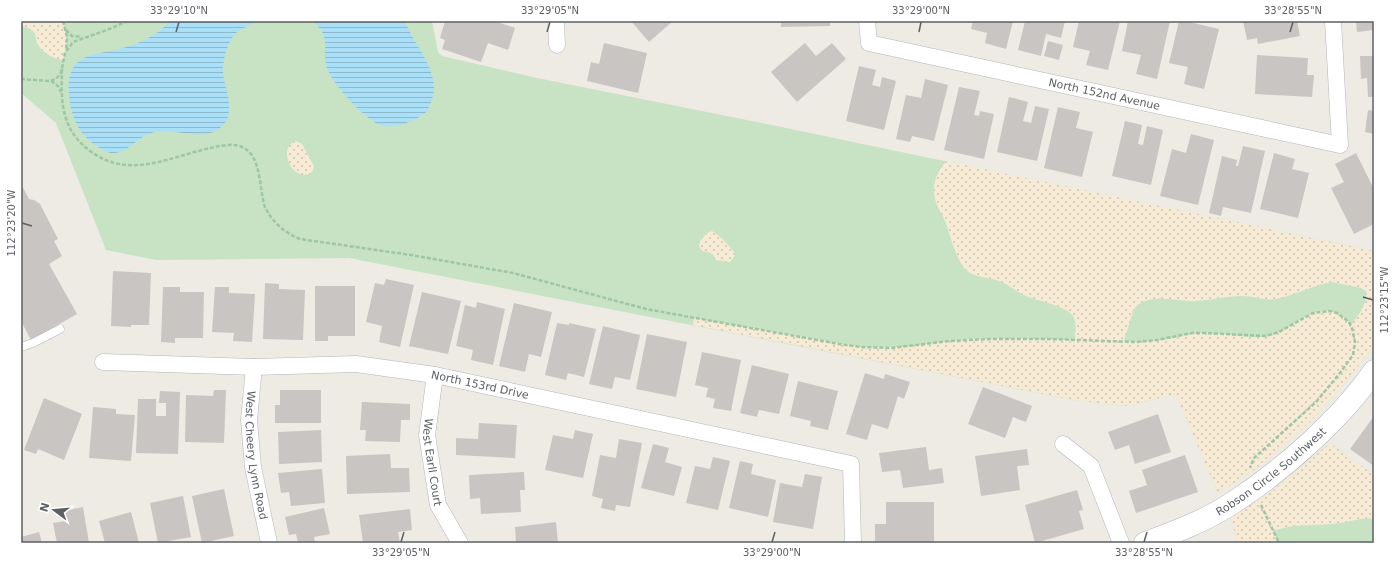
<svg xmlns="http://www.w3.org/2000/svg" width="1395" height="564" font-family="'DejaVu Sans',sans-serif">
<defs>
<pattern id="sand-dots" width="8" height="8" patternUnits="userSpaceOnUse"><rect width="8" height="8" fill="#f7ebd6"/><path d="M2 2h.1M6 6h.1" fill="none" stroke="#cbc2b1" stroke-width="1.8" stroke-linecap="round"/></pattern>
<pattern id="water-rules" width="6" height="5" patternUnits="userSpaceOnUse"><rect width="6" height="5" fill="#aadff8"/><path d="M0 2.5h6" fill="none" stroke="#8eb8cc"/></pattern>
</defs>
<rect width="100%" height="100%" fill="#eeeae4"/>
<g fill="#c7e3c3">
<polygon points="21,21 432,21 438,52 442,56 537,78 767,124 1374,251 1374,343 1370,350 1346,382 1309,423 1262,465 1218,493 1176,394 1127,406 1074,400 349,258 156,260 106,250 56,123 21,93"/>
<polygon points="1330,443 1374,475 1374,543 1237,543 1231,517 1271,492"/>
</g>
<g fill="url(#sand-dots)" fill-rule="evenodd">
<path d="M21 21H63C67 35 68 46 63 60 53 59 41 52 37 43 36 39 36 34 33 31 30 28 25 27 21 26Z"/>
<path d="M296 141 302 144 314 166 313 171C295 187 275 148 296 141Z"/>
<path d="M946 161 1374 251V343L1370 350 1346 382 1309 423 1262 465 1218 493 1176 394 1127 406 1074 400 693 325 694 318 861 347H903L967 339 1015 338 1075 340C1075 332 1077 322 1073 316 1067 306 1039 301 1028 297 1019 293 1011 286 1002 282 991 277 976 278 967 271 956 261 950 234 945 221 941 212 934 202 934 192 933 180 939 170 946 161ZM1332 282 1361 288 1366 291C1368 304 1358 315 1351 325 1344 315 1334 310 1322 311 1302 313 1289 331 1270 336 1251 340 1224 332 1203 333 1190 333 1179 337 1167 339 1153 341 1138 342 1124 341L1133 311C1144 292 1173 301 1191 301 1209 301 1225 296 1243 296 1254 296 1265 301 1276 299 1296 295 1313 285 1332 282Z"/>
<path d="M712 231C718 234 734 249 735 255L730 262 716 260C714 258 714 255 712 254 706 250 701 254 699 245 700 239 707 232 712 231Z"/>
<path d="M1330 443 1374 475V519C1363 517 1352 521 1340 523 1318 526 1295 523 1273 531L1279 543H1237L1231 517 1271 492Z"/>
</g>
<g fill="url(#water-rules)">
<path d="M170 21H258C251 25 241 28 235 34 227 42 222 63 223 74 226 93 238 117 217 130 196 142 170 125 148 134 130 143 120 163 98 147 81 136 73 122 70 103 68 90 67 76 75 65 86 52 109 53 123 48 140 43 158 35 170 21Z"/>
<path d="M312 21H405C414 47 445 75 430 105 428 110 425 114 421 116 411 122 395 128 383 126 367 123 332 83 327 68 321 48 333 37 312 21Z"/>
</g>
<g fill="#c9c5c2">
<polygon points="445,21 494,21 515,28 508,50 488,43 481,62 442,49 445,40 440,38"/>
<polygon points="631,21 673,21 649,42"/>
<polygon points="781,21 830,21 830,26 781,27"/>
<polygon points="973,21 1013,21 1006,49 985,43 987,33 971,29"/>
<polygon points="1025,21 1065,21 1061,38 1046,34 1041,56 1018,50"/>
<polygon points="1079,21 1120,21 1108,70 1086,65 1090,51 1073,47"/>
<polygon points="1128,21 1170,21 1157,79 1136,74 1141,55 1122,51"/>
<polygon points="1179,21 1185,21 1219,29 1204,89 1184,84 1188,67 1169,63"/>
<polygon points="1243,21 1297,21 1300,36 1258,44 1257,38 1247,40"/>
<polygon points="1356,21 1374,21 1374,30 1357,32"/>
<polygon points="1048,41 1063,45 1059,60 1044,56"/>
<polygon points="604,43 647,53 638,93 587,81 591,62 599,64"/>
<polygon points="805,43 816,56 832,43 846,59 797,102 771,72"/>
<polygon points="1257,55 1308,58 1307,75 1314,75 1312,97 1255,94"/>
<polygon points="1360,56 1374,56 1374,97 1368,97 1367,78 1361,79"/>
<polygon points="859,66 876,70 872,85 880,87 882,77 896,81 884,130 846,121"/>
<polygon points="925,79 948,85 934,141 912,136 910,142 896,139 906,95 921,98"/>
<polygon points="959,87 980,91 974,115 979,116 980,111 994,114 984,159 944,150"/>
<polygon points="1009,97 1028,102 1023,121 1031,123 1035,106 1049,109 1037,161 997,152"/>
<polygon points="1058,107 1080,112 1076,128 1093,132 1082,177 1044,168"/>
<polygon points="1368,110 1374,111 1374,134 1365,132"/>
<polygon points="1125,121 1142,125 1138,144 1143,145 1147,126 1163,130 1151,185 1112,176"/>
<polygon points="1191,134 1214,140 1198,205 1160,196 1172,149 1186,153"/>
<polygon points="1243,146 1265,151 1251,213 1223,207 1221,216 1209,213 1222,156 1237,160 1236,166 1238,166"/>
<polygon points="1274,153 1295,159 1292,169 1309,173 1298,218 1260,209"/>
<polygon points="1356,153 1374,189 1374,224 1354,234 1331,188 1344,182 1335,164"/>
<polygon points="21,184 29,199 34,200 40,204 58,239 54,241 62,256 49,264 77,314 31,340 21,321"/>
<polygon points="113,271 151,273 149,325 131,325 131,327 111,326"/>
<polygon points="386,279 414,285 400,347 379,342 382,326 366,322 375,283 384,285"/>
<polygon points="265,283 279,284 279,289 305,290 303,340 263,339"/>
<polygon points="315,286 355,286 355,336 328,336 328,341 315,341"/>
<polygon points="163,287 180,287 180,292 204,292 203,338 175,338 175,343 161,342"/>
<polygon points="215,287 229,287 229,293 255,294 252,342 233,341 234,333 212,332"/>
<polygon points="422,292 461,301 448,354 409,346"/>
<polygon points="477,302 505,309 493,365 471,360 473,350 456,346 465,305 476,308"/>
<polygon points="514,303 552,312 541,357 529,354 525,372 499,366"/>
<polygon points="557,323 569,325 569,323 596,329 584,377 568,373 566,380 545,375"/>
<polygon points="603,326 640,335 630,380 615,377 612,389 589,384"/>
<polygon points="647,334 687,342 676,397 636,389"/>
<polygon points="702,352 741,360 731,411 713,408 715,399 706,397 708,388 695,385"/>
<polygon points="752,365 789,374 779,414 759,410 757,417 740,413"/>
<polygon points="865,373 884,379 885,374 910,382 904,399 898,396 888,429 872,424 867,440 846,434"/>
<polygon points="798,381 838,391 828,430 810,426 811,421 790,416"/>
<polygon points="983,387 1032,406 1026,422 1013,417 1005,438 968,424"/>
<polygon points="214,390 226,390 224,443 185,442 186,395 213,396"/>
<polygon points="280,390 321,390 321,423 275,423 275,405 280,405"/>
<polygon points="160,391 180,392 178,454 136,453 138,399 156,399 156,416 166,416 166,403 159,403"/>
<polygon points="44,398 82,414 64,460 38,449 36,454 24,450"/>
<polygon points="362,402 410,404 410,420 401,420 400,442 365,441 366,430 360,430"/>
<polygon points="93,407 116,409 116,414 135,415 131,461 89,458"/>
<polygon points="1158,414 1171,452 1135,464 1129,445 1115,450 1108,432"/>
<polygon points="1374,416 1374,466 1350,449"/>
<polygon points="479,423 517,425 515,458 456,455 456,438 478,439"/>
<polygon points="321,430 322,462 279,464 278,432"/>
<polygon points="575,430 593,434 583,478 545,470 553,435 573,439"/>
<polygon points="619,439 642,443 630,507 616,505 615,511 601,508 603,499 592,496 600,455 616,458"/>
<polygon points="653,444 669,448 665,462 682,467 674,496 641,488"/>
<polygon points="926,447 929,470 942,468 944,483 903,488 900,470 882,472 879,453"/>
<polygon points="1027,449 1029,465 1017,466 1020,490 981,496 975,456"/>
<polygon points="390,454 391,468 409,468 410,492 347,494 346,456"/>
<polygon points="1185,455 1198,492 1136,513 1129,491 1147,485 1142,470"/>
<polygon points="713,457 730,461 718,510 686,503 695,466 710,469"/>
<polygon points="740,461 753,464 751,474 776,480 768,517 729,508"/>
<polygon points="322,469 325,503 291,506 289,492 281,493 278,473"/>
<polygon points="524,472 525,490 520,490 521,512 481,514 480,498 470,499 469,475"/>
<polygon points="805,474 822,477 813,529 773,522 780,483 802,487"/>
<polygon points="224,489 234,536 202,543 192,496"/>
<polygon points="1077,490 1083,510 1079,511 1084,529 1035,543 1025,505"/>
<polygon points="183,496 191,537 158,543 150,503"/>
<polygon points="886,502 934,502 934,543 875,543 875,524 886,524"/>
<polygon points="83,507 89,543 57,543 53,523 66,521 64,511"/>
<polygon points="324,508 330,534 314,537 315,542 310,543 298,543 296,534 289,535 285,517"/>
<polygon points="410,509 412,530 398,532 400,543 363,543 359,515"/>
<polygon points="131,512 139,543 105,543 99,521"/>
<polygon points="556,522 558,543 516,543 515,527"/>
<polygon points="39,532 42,543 21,543 21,537"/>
</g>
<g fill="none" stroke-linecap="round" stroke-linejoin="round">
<g stroke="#b2b5b8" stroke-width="9">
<polyline id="lane" points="21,347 33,343 60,329"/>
</g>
<g stroke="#b2b5b8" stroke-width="17">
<g id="street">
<polyline points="556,21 557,45"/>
<path id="s1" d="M867 21 869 43 1340 145 1333 21"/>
<path id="s2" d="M103 362 254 367 356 364 435 375 851 464 853 543"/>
<path id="s3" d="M254 367 249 420 253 467 269 543"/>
<path id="s4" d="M435 375 427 435 438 505 460 543"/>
<polyline points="1063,444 1091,466 1121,543"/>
</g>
</g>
<g stroke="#b1b4b8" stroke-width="23">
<g id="secondary">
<path id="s5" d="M1145 543C1176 532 1207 520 1234 502 1283 470 1341 419 1374 371"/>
</g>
</g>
<g stroke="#9ec6a4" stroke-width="2.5" stroke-dasharray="4 2" stroke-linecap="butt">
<polyline points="63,21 67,37 66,50"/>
<polyline points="66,30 72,36 82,37"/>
<path d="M62 69C61 104 61 131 93 153 132 180 173 155 215 147 225 145 235 143 244 148 262 158 259 190 265 207 272 222 285 233 300 239L411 255 513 273 646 309 839 344 861 347 891 348 950 341 990 339H1049L1136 342 1157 340 1192 333H1204L1265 336 1279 332 1313 313 1330 311 1337 313 1349 322 1352 328 1355 342 1353 355 1340 373 1316 402 1254 458 1250 468"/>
<polyline points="21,79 49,81 56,79 61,73 65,53 73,42 107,30 128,21"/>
<polyline points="51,81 58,86 61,92"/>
<polyline points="1261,505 1279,543"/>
</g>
<use href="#lane" stroke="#fff" stroke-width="8"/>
<use href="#street" stroke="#fff" stroke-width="16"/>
<use href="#secondary" stroke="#fff" stroke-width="22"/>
</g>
<path fill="none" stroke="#5c6064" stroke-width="1.5" d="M176 32 179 22M547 32 550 22M919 32 921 22M1290 32 1293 22M22 223 32 226M1363 297 1373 300M401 542 404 532M772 542 775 532M1144 542 1147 532"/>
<g text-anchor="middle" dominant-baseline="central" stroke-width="3" stroke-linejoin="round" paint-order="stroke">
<g font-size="11" fill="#5c6064" stroke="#fff">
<text stroke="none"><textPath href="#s1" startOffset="263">North 152nd Avenue</textPath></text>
<text stroke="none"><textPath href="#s2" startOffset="379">North 153rd Drive</textPath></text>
<text stroke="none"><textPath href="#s3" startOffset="89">West Cheery Lynn Road</textPath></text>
<text stroke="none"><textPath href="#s4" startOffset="88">West Earll Court</textPath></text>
<text stroke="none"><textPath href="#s5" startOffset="146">Robson Circle Southwest</textPath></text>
</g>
</g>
<rect width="1395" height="564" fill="none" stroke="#ffffff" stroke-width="44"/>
<g transform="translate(54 510) rotate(286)" stroke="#ffffff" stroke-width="3" paint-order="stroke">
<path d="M0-3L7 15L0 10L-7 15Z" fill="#5c6064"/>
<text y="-6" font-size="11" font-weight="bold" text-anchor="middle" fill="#5c6064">N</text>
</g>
<rect x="22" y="22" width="1351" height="520" fill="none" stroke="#5c6064" stroke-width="1.5"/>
<g font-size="10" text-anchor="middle" fill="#5c6064">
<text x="179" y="14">33°29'10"N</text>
<text x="550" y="14">33°29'05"N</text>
<text x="921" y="14">33°29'00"N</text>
<text x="1293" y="14">33°28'55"N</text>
<text transform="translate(11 223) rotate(-90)" y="4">112°23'20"W</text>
<text transform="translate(1384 300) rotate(-90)" y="4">112°23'15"W</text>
<text x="401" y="556">33°29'05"N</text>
<text x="772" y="556">33°29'00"N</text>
<text x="1144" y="556">33°28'55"N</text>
</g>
</svg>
